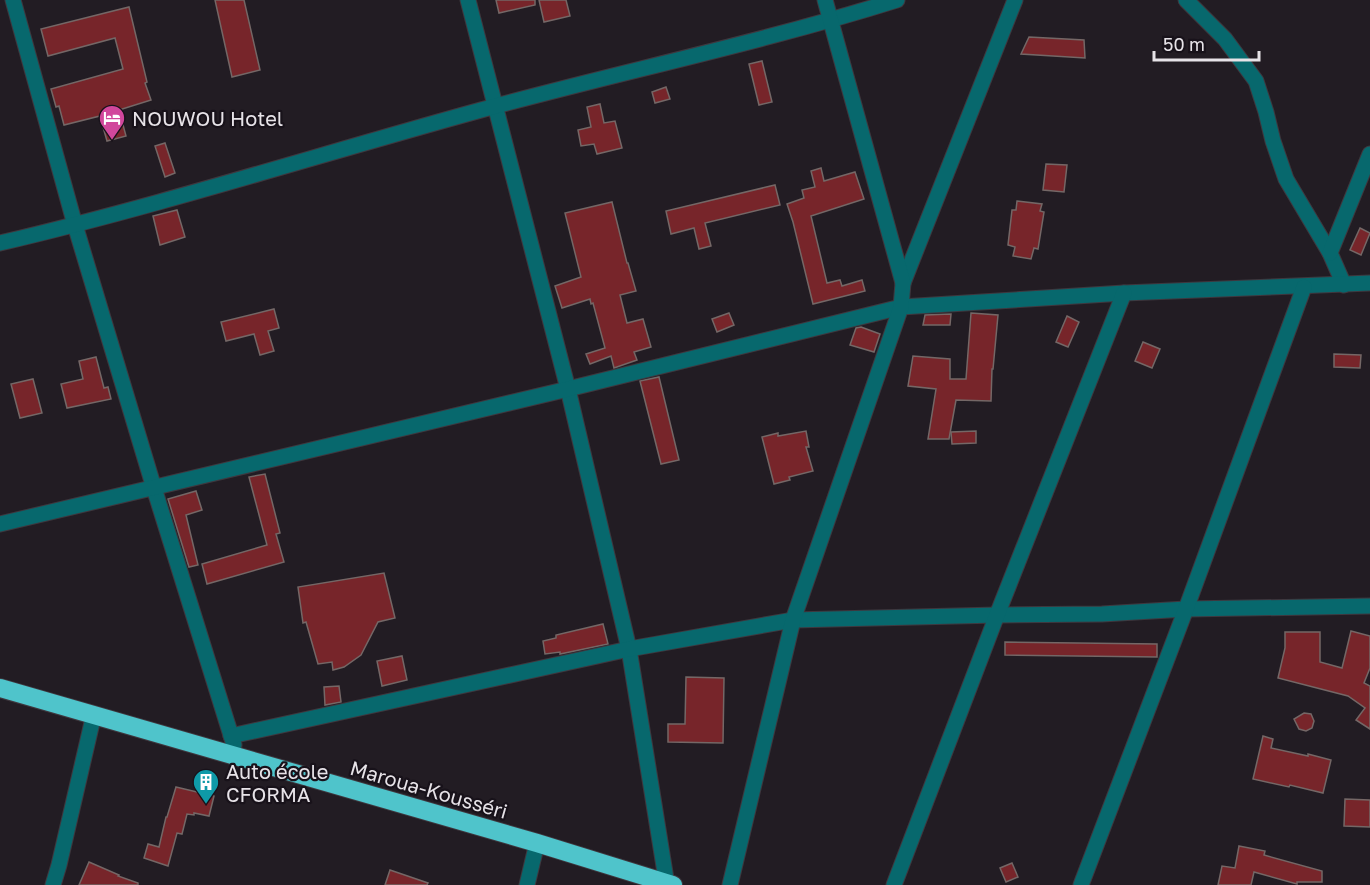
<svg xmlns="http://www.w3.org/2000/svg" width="1370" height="885" font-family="'Golos Text',sans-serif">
<rect width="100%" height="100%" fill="#221c23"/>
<g fill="#77252a" stroke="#746766" stroke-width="1.5">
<polygon points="215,0 244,0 260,70 232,77"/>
<polygon points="496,0 535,0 535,5 499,13"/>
<polygon points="539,0 566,0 570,16 544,22"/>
<polygon points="129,7 147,82 145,83 151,100 119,110 126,136 107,141 100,116 64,125 59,106 56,107 51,89 123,69 115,38 48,56 41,29"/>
<polygon points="1029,37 1084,40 1085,58 1021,54"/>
<polygon points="762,61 772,102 759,105 749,64"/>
<polygon points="666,87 670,99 655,103 652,92"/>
<polygon points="600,104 604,123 615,121 622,148 597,154 594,144 581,146 578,130 591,127 587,107"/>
<polygon points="165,143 175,173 165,177 155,146"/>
<polygon points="1046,164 1067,165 1064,192 1043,190"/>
<polygon points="821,168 824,181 855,172 864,199 811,216 827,283 840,280 842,286 862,280 865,291 813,304 793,222 787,204 804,198 802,190 815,187 811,171"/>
<polygon points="775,185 780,205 705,223 711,246 699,249 694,228 671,234 666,211"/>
<polygon points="1017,201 1042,204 1040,211 1044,212 1038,249 1034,248 1031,259 1013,256 1015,247 1008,245 1012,210 1016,210"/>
<polygon points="612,202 627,263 628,263 636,291 620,295 627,323 643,319 651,347 634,352 637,360 614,368 611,356 590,364 586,354 605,348 593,303 591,304 590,299 562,308 555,286 581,277 565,213"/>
<polygon points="177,210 185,237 160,245 153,216"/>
<polygon points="1360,228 1370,233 1361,255 1350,250"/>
<polygon points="274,309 279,328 268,331 274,351 260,355 254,334 226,341 221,322"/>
<polygon points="729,313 734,325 717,332 712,319"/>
<polygon points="971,313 998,315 993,369 992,369 991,401 956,400 949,439 928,439 936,389 908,386 913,356 950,359 950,379 966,379"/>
<polygon points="951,314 950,325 923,325 925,315"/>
<polygon points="1067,316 1079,322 1068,347 1056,342"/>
<polygon points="861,327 880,334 874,352 850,345 856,328"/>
<polygon points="1143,342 1160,349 1152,368 1135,361"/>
<polygon points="1334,354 1361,355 1360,368 1334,367"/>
<polygon points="96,357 104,388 108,387 111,399 67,408 61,384 83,379 79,361"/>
<polygon points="659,377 679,460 661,464 640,381"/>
<polygon points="33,379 42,413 20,418 11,384"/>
<polygon points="806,431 809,447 806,447 813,471 789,477 790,480 774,484 762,437 778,433 778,436"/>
<polygon points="976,431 976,443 952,444 951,432"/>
<polygon points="265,474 280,533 276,534 284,562 207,584 202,564 267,545 249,477"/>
<polygon points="196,491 202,510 186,515 198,565 189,567 168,499"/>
<polygon points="384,573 395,618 378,622 361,655 344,667 333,670 332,662 318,664 306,622 303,623 298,587"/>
<polygon points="603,624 608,644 560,654 560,652 545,654 543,641 556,638 556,635"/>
<polygon points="1351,631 1370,636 1370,668 1364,683 1370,686 1370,729 1356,720 1365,708 1348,696 1278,678 1285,648 1285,632 1320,632 1320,662 1342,668"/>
<polygon points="1005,642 1157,644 1157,657 1005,655"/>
<polygon points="402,656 407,680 382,686 377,661"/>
<polygon points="686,677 724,678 723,743 668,742 668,724 685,724"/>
<polygon points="339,686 341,702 325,705 324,687"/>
<polygon points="1304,713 1311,714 1314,721 1312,728 1306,731 1299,729 1294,719"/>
<polygon points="1263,736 1273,739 1271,748 1308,756 1308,754 1331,760 1323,793 1290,785 1289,787 1253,779"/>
<polygon points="176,787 214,796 209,816 194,813 194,815 187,814 182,834 177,833 168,866 144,858 148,844 159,847 166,817 167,817"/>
<polygon points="1345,799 1370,800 1370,827 1344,826"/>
<polygon points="1239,846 1265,851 1264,855 1322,871 1322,882 1297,882 1297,884 1254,872 1251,885 1218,885 1222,866 1235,868"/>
<polygon points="89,862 119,875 118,876 138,883 138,885 79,885"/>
<polygon points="1012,863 1018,877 1006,882 1000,868"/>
<polygon points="390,870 428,883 427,885 385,885"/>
</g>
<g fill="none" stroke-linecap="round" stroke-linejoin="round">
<g stroke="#3e383f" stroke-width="17">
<g id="minor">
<polyline points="13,0 75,225 154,488 234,745"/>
<polyline points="468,0 568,389 629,649 667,885"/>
<polyline points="1186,0 1225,39 1256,81 1266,112 1273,141 1286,179 1330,253 1344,285"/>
<path d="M0 243C162 205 321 154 481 110 620 72 760 43 897 0"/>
<polyline points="1330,253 1370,154"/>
<polyline points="903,283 1015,0"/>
<polyline points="0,524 568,389 901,307 1124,293 1370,283"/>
<polyline points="231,736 629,649 793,620 997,615 1102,614 1186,609 1370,606"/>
<polyline points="53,885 59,865 94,714"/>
<polyline points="527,885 537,843"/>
<polyline points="730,885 793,620 901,307 903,283 825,0"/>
<polyline points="894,885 997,615 1124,293"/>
<polyline points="1081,885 1186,609 1304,287"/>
</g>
</g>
<g stroke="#3e383f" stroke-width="20">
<polyline id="highway" points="0,688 537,843 673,885"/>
</g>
<use href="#minor" stroke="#07686d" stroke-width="15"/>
<use href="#highway" stroke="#4fc4cb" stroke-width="18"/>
</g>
<defs>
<g id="hotel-pin" transform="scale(1.35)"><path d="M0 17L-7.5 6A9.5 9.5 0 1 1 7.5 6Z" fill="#d1479c" stroke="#18121a"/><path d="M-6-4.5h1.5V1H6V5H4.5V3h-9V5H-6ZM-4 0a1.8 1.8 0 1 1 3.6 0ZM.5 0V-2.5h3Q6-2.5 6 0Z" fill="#fff"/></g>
<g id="building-pin" transform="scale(1.35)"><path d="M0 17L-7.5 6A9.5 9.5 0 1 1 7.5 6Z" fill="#0f9aa8" stroke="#18121a"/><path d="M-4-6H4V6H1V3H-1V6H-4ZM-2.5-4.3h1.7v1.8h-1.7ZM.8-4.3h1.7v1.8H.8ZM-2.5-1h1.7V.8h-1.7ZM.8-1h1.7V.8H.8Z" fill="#fff"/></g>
</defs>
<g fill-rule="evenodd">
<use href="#hotel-pin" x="112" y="118"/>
<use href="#building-pin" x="206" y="782"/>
</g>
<g text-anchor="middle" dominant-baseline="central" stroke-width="4.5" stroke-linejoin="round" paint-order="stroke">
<g font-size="20" fill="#e7e3e8" stroke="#18121a" text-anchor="start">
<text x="132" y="118">NOUWOU Hotel</text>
<text x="226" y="771">Auto école<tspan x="226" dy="23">CFORMA</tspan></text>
</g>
<g font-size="20" fill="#e7e3e8" stroke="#18121a">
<text transform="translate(429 789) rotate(16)">Maroua-Kousséri</text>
</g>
</g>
<path d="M1154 51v9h105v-9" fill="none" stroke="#e7e3e8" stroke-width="3"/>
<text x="1163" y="51" font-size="18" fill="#e7e3e8" stroke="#18121a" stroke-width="4.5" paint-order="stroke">50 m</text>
</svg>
